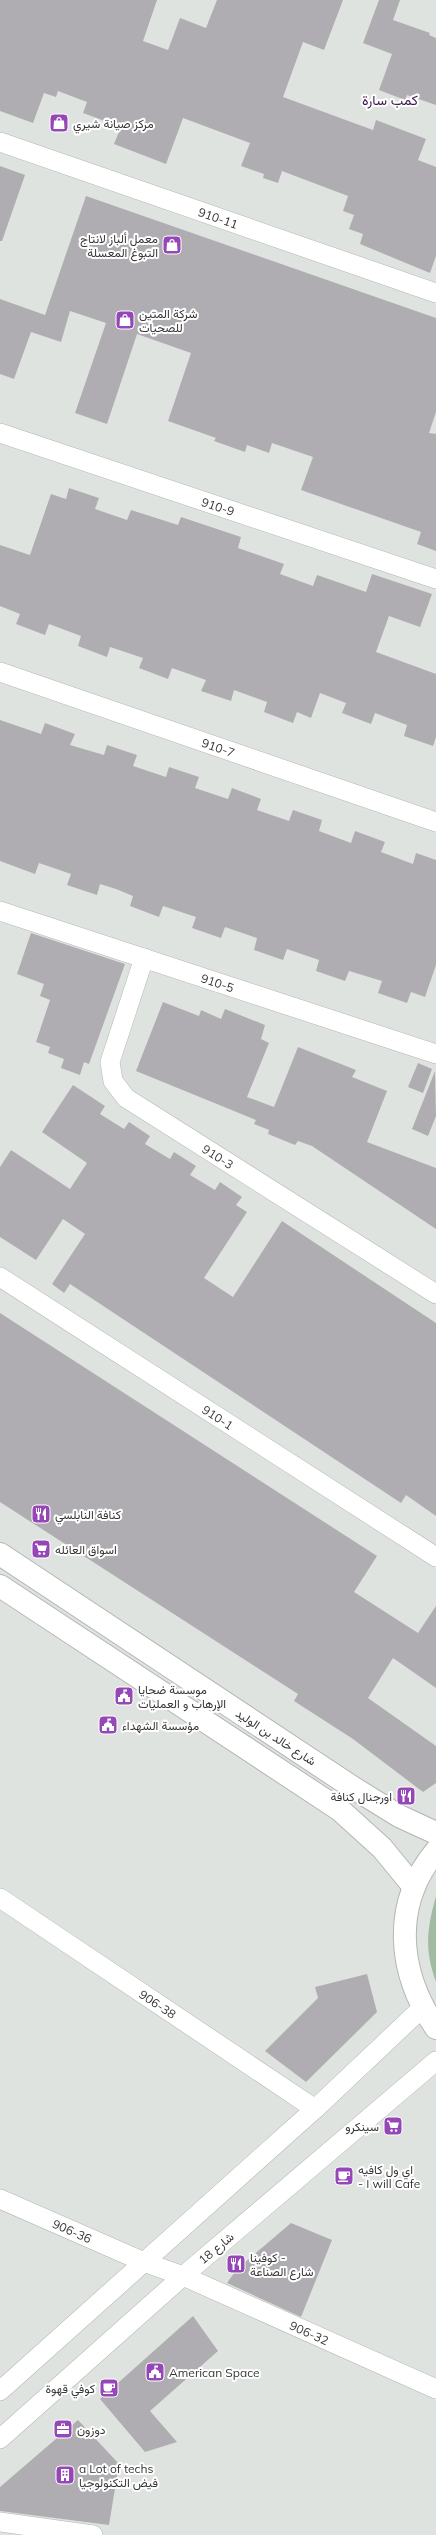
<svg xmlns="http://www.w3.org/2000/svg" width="436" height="2535" font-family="Mulish,Vazirmatn,sans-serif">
<rect width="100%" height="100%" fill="#dfe3df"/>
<path fill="#a1bba1" d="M436 1896V1982C424 1949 427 1929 436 1896Z"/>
<g fill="#b0adb2">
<polygon points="0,0 157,0 143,41 168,50 180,18 206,28 217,0 343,0 324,50 303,42 283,97 373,130 376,120 426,139 418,160 436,167 436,256 430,273 360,244 363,234 349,229 354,215 343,211 348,196 282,171 278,183 263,178 264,174 241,166 250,143 183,118 166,164 114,144 121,127 83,113 87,102 58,91 56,97 44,93 33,123 0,111"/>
<polygon points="379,0 400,0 393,20 430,33 429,35 436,38 436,105 407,95 405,100 379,90 392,54 363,43"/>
<polygon points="0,166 25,175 2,241 0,241"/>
<polygon points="86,196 436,318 436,412 429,433 436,434 436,551 417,544 421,532 301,490 313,457 272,443 269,453 247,445 245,452 214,441 216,438 168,421 191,353 137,334 107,424 75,413 106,323 70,311 61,342 31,332 14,379 0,374 0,299 45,315"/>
<polygon points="69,488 99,498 95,509 127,520 131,510 178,525 181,517 241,537 238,548 284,564 280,574 313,586 317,575 366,592 372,574 432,594 420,627 389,616 376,652 436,674 436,737 433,746 404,736 407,725 375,713 371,724 342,713 346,703 320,693 311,718 297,712 293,723 264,712 267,702 234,690 231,701 201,691 206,680 172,668 168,679 139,668 143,658 110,647 107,657 78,646 81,636 49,624 45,635 16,624 20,614 0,606 0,545 30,555 51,494 66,499"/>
<polygon points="0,720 41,734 45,723 75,734 70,745 104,755 107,745 137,755 133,766 166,777 169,767 199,777 195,788 228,799 232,788 261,799 257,810 289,821 293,810 322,820 319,831 351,843 355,831 385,842 381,852 413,864 416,853 436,860 436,965 425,997 411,992 407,1003 378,993 382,981 349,971 345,981 316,971 319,960 287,949 283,960 254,950 257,938 225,927 221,938 192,928 196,917 163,906 159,917 130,906 133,896 116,889 100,884 97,895 67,885 71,874 39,863 35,874 0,861"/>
<polygon points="31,933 125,964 89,1064 84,1062 80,1075 61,1068 64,1059 48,1053 50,1047 36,1042 50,1000 40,996 44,984 17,974"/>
<polygon points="163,1002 199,1016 201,1010 221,1019 225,1009 265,1025 261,1039 269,1043 247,1097 274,1107 298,1047 356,1070 352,1077 387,1091 367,1142 436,1168 436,1229 312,1146 298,1141 295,1145 268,1134 269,1130 254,1124 256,1120 136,1071"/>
<polygon points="418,1063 432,1069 423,1093 408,1087"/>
<polygon points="435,1071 436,1116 428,1136 412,1129"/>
<polygon points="73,1085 105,1106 100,1114 124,1129 129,1122 150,1136 145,1144 170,1159 174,1152 196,1166 190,1175 215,1190 220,1182 242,1197 236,1205 247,1212 204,1278 233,1297 282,1221 436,1323 436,1516 406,1495 401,1503 70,1284 64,1293 52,1284 85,1234 63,1219 36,1260 0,1237 0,1167 11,1150 70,1189 87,1163 42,1132"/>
<polygon points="0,1313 377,1556 354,1592 418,1633 436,1606 436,1688 393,1658 368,1698 436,1746 436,1783 423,1792 353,1739 294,1701 298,1694 0,1502"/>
<polygon points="367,1974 377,2012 306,2082 265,2051 318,1998 315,1987"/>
<polygon points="291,2223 332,2240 301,2317 227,2283 237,2269"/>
<polygon points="193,2316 218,2351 150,2411 177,2442 145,2452 100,2399"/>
<polygon points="78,2420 119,2464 109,2525 0,2511 0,2487"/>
</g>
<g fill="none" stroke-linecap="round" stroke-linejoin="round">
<g stroke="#b3b7b3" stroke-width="20">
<g id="minor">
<path id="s1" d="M0 142 436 293"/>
<path id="s2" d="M0 433 436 579"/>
<path id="s3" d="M0 672 436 822"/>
<path id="s4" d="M0 911 436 1054"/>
<path id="s5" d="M144 958 110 1062 113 1081 126 1098 436 1294"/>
<path id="s6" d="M0 1277 436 1557"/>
<path id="s7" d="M0 1898 315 2109"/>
<path id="s8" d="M0 2199 144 2262 183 2276 436 2389"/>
<polyline points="0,2391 315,2109 422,2008"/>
<polyline points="0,2439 183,2276 436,2061"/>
<polyline points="0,2522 93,2535"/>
</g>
</g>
<g stroke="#b3b7b3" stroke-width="24">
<g id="major">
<polyline points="0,1554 352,1787 399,1816 436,1833"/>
<polyline points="0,1586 340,1810 382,1848 414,1887"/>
<path d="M436 1851C391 1905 398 1973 436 2028"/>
</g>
</g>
<use href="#minor" stroke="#fff" stroke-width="19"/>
<use href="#major" stroke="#fff" stroke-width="22"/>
</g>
<defs>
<g id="shop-square" transform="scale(1)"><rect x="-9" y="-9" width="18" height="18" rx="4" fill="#9647b7" stroke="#fff"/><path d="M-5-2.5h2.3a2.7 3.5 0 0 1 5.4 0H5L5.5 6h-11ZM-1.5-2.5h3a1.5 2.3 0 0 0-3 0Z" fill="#fff"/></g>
<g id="restaurant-square" transform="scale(1)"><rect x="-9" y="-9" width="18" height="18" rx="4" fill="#9647b7" stroke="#fff"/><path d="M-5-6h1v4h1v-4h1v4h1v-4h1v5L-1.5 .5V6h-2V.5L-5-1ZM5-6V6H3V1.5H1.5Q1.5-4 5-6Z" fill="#fff"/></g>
<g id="supermarket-square" transform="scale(1)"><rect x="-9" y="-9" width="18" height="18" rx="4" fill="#9647b7" stroke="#fff"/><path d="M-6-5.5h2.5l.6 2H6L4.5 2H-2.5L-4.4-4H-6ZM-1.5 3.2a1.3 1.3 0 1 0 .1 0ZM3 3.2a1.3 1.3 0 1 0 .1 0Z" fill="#fff"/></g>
<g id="civic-square" transform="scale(1)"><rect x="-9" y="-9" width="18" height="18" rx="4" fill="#9647b7" stroke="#fff"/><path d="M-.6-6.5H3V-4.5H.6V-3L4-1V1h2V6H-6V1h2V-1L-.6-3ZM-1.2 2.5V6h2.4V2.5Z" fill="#fff"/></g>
<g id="cafe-square" transform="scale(1)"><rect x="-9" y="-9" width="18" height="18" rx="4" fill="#9647b7" stroke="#fff"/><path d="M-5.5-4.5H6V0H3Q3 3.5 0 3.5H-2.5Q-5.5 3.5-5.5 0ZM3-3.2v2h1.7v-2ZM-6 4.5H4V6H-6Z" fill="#fff"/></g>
<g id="office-square" transform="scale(1)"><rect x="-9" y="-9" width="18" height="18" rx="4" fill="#9647b7" stroke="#fff"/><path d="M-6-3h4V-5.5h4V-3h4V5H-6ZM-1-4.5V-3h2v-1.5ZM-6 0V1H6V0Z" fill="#fff"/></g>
<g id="building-square" transform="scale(1)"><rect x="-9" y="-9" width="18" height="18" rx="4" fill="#9647b7" stroke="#fff"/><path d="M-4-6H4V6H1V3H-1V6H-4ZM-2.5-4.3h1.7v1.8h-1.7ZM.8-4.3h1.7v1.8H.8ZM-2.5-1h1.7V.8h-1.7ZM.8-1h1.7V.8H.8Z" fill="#fff"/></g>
</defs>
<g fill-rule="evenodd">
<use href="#shop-square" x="59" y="123"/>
<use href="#shop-square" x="172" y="245"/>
<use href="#shop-square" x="125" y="320"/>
<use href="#restaurant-square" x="41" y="1514"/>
<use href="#supermarket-square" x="41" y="1549"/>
<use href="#civic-square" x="124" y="1696"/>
<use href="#civic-square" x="108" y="1725"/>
<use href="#restaurant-square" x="406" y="1796"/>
<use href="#supermarket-square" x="393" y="2126"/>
<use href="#cafe-square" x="344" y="2176"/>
<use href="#restaurant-square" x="236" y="2264"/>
<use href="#civic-square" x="155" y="2372"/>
<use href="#cafe-square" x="109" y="2388"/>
<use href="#office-square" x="63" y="2429"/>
<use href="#building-square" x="65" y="2475"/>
</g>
<g text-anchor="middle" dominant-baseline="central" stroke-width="4" stroke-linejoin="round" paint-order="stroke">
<g font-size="12" fill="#353735" stroke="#fff" text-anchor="start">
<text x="73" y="123">مركز صيانة شيري</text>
<text x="158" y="238" text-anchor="end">معمل ألباز لانتاج<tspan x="158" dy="14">التبوغ المعسلة</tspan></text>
<text x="139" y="313">شركة المتين<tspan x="139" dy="14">للصحيات</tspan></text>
<text x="55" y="1514">كنافة النابلسي</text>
<text x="55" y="1549">اسواق العائله</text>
<text x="138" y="1689">موسسة ضحايا<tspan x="138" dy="14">الإرهاب و العمليات</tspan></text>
<text x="122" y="1725">مؤسسة الشهداء</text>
<text x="392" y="1796" text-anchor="end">اورجنال كنافة</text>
<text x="379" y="2126" text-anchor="end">سينكرو</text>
<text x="358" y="2169">اي ول كافيه<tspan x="358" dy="14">- I will Cafe</tspan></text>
<text x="250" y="2257">كوفينا -<tspan x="250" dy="14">شارع الصناعة</tspan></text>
<text x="169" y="2372">American Space</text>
<text x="95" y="2388" text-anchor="end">كوفي قهوة</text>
<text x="77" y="2429">دوزون</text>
<text x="79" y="2468">a Lot of techs<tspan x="79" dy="14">فيض التكنولوجيا</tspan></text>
</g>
<g font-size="12" fill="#353735" stroke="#fff">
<text stroke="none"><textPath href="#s1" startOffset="231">910-11</textPath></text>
<text stroke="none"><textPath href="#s2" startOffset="230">910-9</textPath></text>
<text stroke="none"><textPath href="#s3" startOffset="231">910-7</textPath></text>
<text stroke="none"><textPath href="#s4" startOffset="229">910-5</textPath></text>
<text stroke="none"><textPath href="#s5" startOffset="259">910-3</textPath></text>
<text stroke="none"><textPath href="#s6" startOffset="259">910-1</textPath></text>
<text transform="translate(276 1737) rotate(33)">شارع خالد بن الوليد</text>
<text stroke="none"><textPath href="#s7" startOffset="190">906-38</textPath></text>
<text stroke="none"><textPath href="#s8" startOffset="79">906-36</textPath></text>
<text transform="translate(216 2248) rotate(-40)">شارع 18</text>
<text stroke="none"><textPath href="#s8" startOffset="337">906-32</textPath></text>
</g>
<g font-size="14" fill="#3f194f" stroke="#fff">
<text x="390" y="100">كمب سارة</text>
</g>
</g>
</svg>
